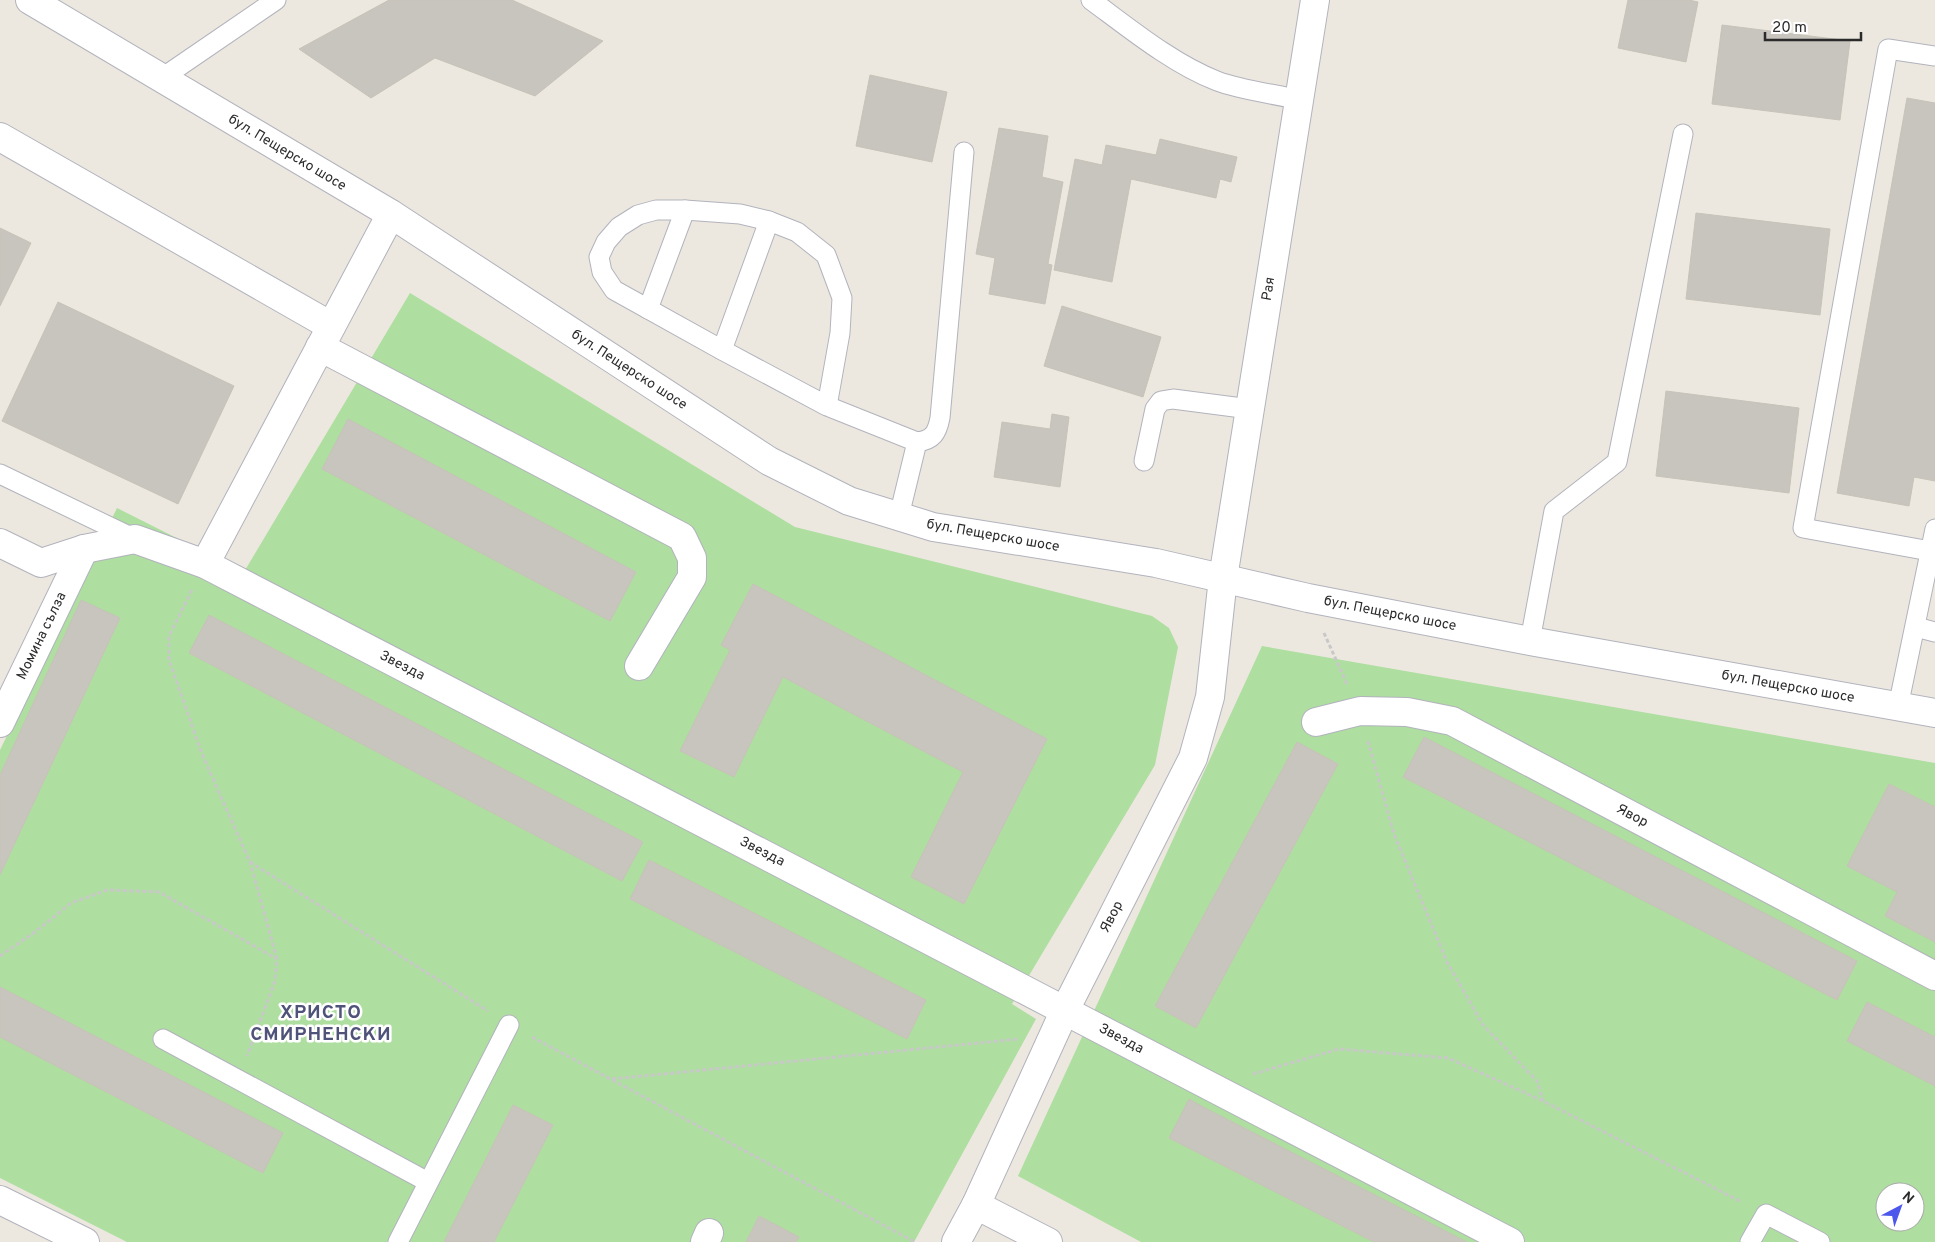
<svg xmlns="http://www.w3.org/2000/svg" width="1935" height="1242" font-family="Overpass,sans-serif">
<rect width="100%" height="100%" fill="#ece8df"/>
<g fill="#aedea0" fill-rule="evenodd">
<polygon points="410,293 795,527 1152,616 1169,628 1178,647 1155,765 1012,1004 1036,1019 914,1242 127,1242 0,1178 0,750 117,508 244,572"/>
<path d="M1262 646 1935 763V1242H1141L1018 1176ZM1885 1192H1915V1222H1885Z"/>
</g>
<g fill="#c8c4be" stroke="#c7c3b8">
<polygon points="389,0 512,0 603,41 535,96 435,58 371,98 299,49"/>
<polygon points="1628,0 1689,0 1698,2 1686,62 1618,48"/>
<polygon points="1722,25 1850,41 1840,120 1712,104"/>
<polygon points="870,75 947,92 932,162 856,146"/>
<polygon points="1907,98 1935,103 1935,481 1914,477 1909,506 1837,493"/>
<polygon points="999,128 1048,136 1042,177 1063,182 1048,264 1052,265 1045,304 989,294 995,258 976,254"/>
<polygon points="1160,139 1237,157 1231,182 1220,179 1216,198 1131,179 1112,282 1054,270 1075,159 1102,165 1106,145 1156,155"/>
<polygon points="1696,213 1830,229 1820,315 1686,299"/>
<polygon points="0,228 31,243 0,306"/>
<polygon points="58,302 234,386 178,504 2,421"/>
<polygon points="1062,306 1161,337 1143,397 1044,366"/>
<polygon points="1666,391 1799,408 1789,493 1656,476"/>
<polygon points="1052,414 1069,417 1060,487 994,477 1002,422 1050,429"/>
<polygon points="348,419 636,572 610,621 322,469"/>
<polygon points="753,584 1047,739 964,904 911,877 963,772 783,677 734,777 680,751 730,650 721,645"/>
<polygon points="81,600 120,618 0,875 0,775"/>
<polygon points="209,615 643,842 622,881 189,653"/>
<polygon points="1424,737 1857,961 1837,1000 1403,777"/>
<polygon points="1297,742 1338,764 1196,1028 1155,1006"/>
<polygon points="1889,784 1935,807 1935,942 1885,916 1897,892 1847,866"/>
<polygon points="649,860 926,1000 907,1039 630,899"/>
<polygon points="0,987 283,1133 263,1173 0,1037"/>
<polygon points="1867,1002 1935,1037 1935,1086 1847,1041"/>
<polygon points="1189,1099 1207,1109 1467,1242 1374,1242 1169,1138"/>
<polygon points="513,1105 553,1125 494,1242 444,1242"/>
<polygon points="759,1216 799,1237 796,1242 746,1242"/>
</g>
<g fill="none" stroke-linecap="round" stroke-linejoin="round">
<g stroke="#b2b3bd" stroke-width="21">
<g id="service">
<path d="M1091 0C1129 28 1173 64 1217 81 1240 90 1275 94 1300 100"/>
<polyline points="1935,56 1888,49 1803,528 1935,552"/>
<polyline points="162,78 276,0"/>
<polyline points="648,309 685,210"/>
<polyline points="722,350 769,221"/>
<polyline points="827,406 722,350 614,290 602,272 599,257 606,242 619,227 638,215 656,210 685,210 740,214 769,221 797,232 826,255 842,298 840,333 827,406 917,442"/>
<polyline points="1144,461 1155,409 1161,401 1173,399 1250,409"/>
<polyline points="0,474 135,539"/>
<path d="M899 516 917 442C933 440 937 433 940 418L964 152"/>
<polyline points="1916,627 1935,632"/>
<polyline points="1530,641 1554,511 1617,462 1683,134"/>
<polyline points="1898,707 1935,529"/>
<polyline points="163,1039 428,1182"/>
<polyline points="398,1242 509,1025"/>
<polyline points="1750,1242 1766,1214 1820,1242"/>
</g>
</g>
<g stroke="#b2b3bd" stroke-width="30">
<g id="minor">
<polyline points="0,137 331,326"/>
<polyline points="320,347 682,537 692,558 692,577 639,666"/>
<polyline points="0,543 41,563 84,549 135,539 205,564 1510,1242"/>
<polyline points="205,564 391,214"/>
<polyline points="1316,722 1360,711 1407,712 1452,721 1935,976"/>
<polyline points="0,723 84,549"/>
<polyline points="0,1200 85,1242"/>
<polyline points="976,1205 1048,1242"/>
<polyline points="705,1242 709,1233"/>
<polyline points="956,1242 976,1205 1065,1010 1193,758 1210,697 1223,578 1315,0"/>
</g>
</g>
<g stroke="#b2b3bd" stroke-width="30">
<polyline id="secondary" points="30,0 391,214 769,461 849,501 933,527 1156,563 1308,598 1530,641 1935,713"/>
</g>
<g stroke="#c8c8c8" stroke-width="3" stroke-dasharray="4 2.5" stroke-linecap="butt">
<polyline points="192,590 169,636 169,660 202,754 250,862 277,959 275,981 247,1056"/>
<polyline points="1324,633 1347,684"/>
<polyline points="1368,741 1394,834 1447,962 1483,1025 1537,1081 1543,1101"/>
<polyline points="250,862 488,1011"/>
<polyline points="0,956 35,932 71,903 107,890 159,892 277,959"/>
<polyline points="532,1037 915,1242"/>
<polyline points="1253,1074 1339,1049 1448,1058 1543,1101 1742,1202"/>
<polyline points="612,1079 1019,1039"/>
</g>
<use href="#service" stroke="#fff" stroke-width="19"/>
<use href="#minor" stroke="#fff" stroke-width="28"/>
<use href="#secondary" stroke="#fff" stroke-width="28"/>
</g>
<g text-anchor="middle" dominant-baseline="central" stroke-width="5" stroke-linejoin="round" paint-order="stroke">
<g font-size="14" fill="#2b2b2b" stroke="#fff">
<text transform="translate(287 153) rotate(31)">бул. Пещерско шосе</text>
<text transform="translate(1269 289) rotate(-81)">Рая</text>
<text transform="translate(629 370) rotate(33)">бул. Пещерско шосе</text>
<text transform="translate(993 536) rotate(10)">бул. Пещерско шосе</text>
<text transform="translate(1390 614) rotate(11)">бул. Пещерско шосе</text>
<text transform="translate(42 636) rotate(-64)">Момина сълза</text>
<text transform="translate(402 666) rotate(27)">Звезда</text>
<text transform="translate(1788 687) rotate(10)">бул. Пещерско шосе</text>
<text transform="translate(1632 816) rotate(28)">Явор</text>
<text transform="translate(762 852) rotate(27)">Звезда</text>
<text transform="translate(1112 917) rotate(-63)">Явор</text>
<text transform="translate(1121 1039) rotate(28)">Звезда</text>
</g>
<g font-size="19" font-weight="bold" letter-spacing="1" fill="#4f5279" stroke="#fff">
<text x="321" y="1013">ХРИСТО<tspan x="321" dy="22">СМИРНЕНСКИ</tspan></text>
</g>
</g>
<g transform="translate(1900 1207) rotate(41)"><circle r="24" fill="#ffffff" stroke="#aaaaaa"/>
<path d="M0-4L9 19L0 12L-9 19Z" fill="#4c58ec"/>
<text y="-8" font-size="14" font-weight="bold" text-anchor="middle" fill="#2b2b2b">N</text>
</g>
<path d="M1765 32v8h96v-8" fill="none" stroke="#2b2b2b" stroke-width="2.5"/>
<text x="1772" y="32" font-size="15" fill="#2b2b2b" stroke="#ffffff" stroke-width="4" paint-order="stroke">20 m</text>
</svg>
